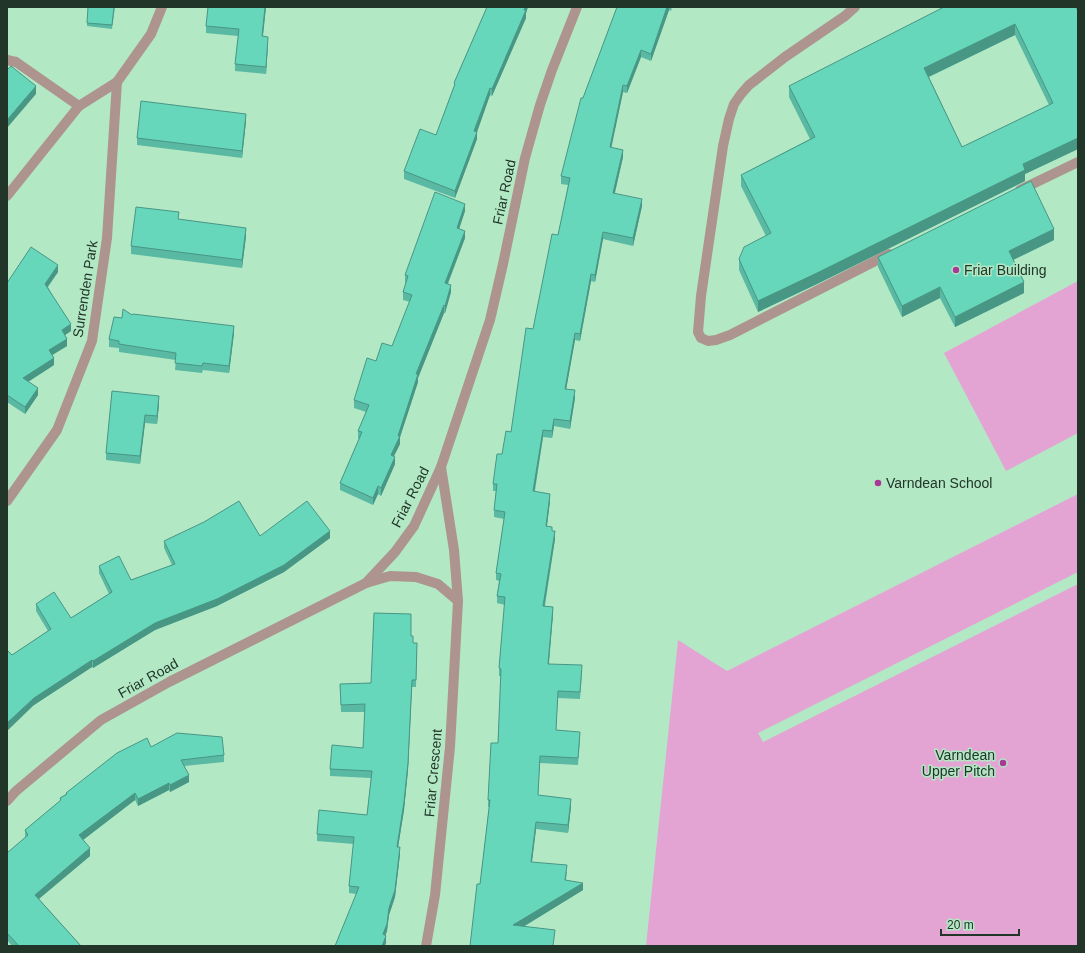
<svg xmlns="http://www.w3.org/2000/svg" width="1085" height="953" font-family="Helvetica,sans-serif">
<rect width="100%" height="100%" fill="#b3e8c5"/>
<g fill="#e3a4d4">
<polygon points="1078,281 1078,433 1006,471 944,353"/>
<polygon points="1078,494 1078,572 758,733 763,742 1078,584 1078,946 646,946 678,640 727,671"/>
</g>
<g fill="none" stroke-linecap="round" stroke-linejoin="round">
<g stroke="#ae948e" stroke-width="10">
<polyline points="855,7 845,16 785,57 749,85 741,94 734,104 729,119 723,146 701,296 698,332 701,338 708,341 716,340 730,335 889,254"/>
<polyline points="7,60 16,62 79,106"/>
<polyline points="1020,190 1078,162"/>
</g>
<g stroke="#ae948e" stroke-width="10">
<polyline points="7,196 79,106 117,82"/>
<polyline points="7,501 57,430 92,341 107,238 117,82 151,34 162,7"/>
<polyline points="366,583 390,576 416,577 438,584 458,601"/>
<polyline points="7,801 16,791 101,720 169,682 366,583 395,552 414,526 441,467 490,320 503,264 525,158 540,105 552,70 577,7"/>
<polyline points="426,946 435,895 450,747 458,601 454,550 441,467"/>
</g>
</g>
<g fill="#59b9a2" fill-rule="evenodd">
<polygon points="115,7 112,29 87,26 87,23"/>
<polygon points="266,7 263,36 268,43 266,74 235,71 235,64 238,36 206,33 206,26"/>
<polygon points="487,7 528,7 526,13 526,18 492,96 490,95 477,132 477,139 455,198 404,179 404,171 436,135 454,86 454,83"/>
<polygon points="617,7 672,7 671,11 669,10 651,61 641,57 627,93 623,92 611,147 623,157 615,193 642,206 633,246 603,239 595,282 591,281 580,341 575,340 566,389 575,398 570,429 554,426 552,438 543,437 535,491 550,501 547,526 552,531 555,539 545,606 553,614 549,664 582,673 580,699 558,698 556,730 580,739 578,765 540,763 538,795 571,806 568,833 536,829 532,862 567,872 566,880 583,890 523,927 555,937 470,946 480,884 489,807 488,807 488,800 498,743 501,676 499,676 499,668 505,605 497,603 497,596 499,581 496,580 496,573 504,519 494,517 494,510 496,491 493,491 493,484 502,454 511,432 533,329 558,235 568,185 561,184 561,176 583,98"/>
<path d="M1076 7 1078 149 1025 174V181L817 284 758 312 739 270V259L766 236 741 186V175L810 139 789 97V86ZM1015 35 1049 105 962 147 929 77Z"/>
<polygon points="246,121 242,158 137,145 137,138"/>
<polygon points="465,211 459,229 465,238 448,284 451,292 445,313 444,313 418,378 418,382 400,437 400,444 394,456 395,464 381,496 378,494 373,505 340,490 340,483 359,439 358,438 358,431 366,412 354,408 354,400 376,361 392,346 410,302 403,300 403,292 406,283 405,282 405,275"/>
<polygon points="246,236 242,268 131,254 131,246"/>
<polygon points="1054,240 1013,260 1024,293 955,327 940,298 902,317 878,267 878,257"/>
<polygon points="58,272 48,287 71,331 65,335 67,346 52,355 54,365 28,382 38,395 25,414 7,402 7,283"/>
<polygon points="132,315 234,333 229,373 203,370 202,373 175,370 176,360 119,352 119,348 109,347 109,339 122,318"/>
<polygon points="112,391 159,404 157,424 145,423 140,464 106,460 106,453"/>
<polygon points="260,536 330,538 284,572 217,606 155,630 93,668 92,667 34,705 12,655 48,631 36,611 36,604 71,618 109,594 99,573 99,566 131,580 172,565 164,548 164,541"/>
<polygon points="411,636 413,643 417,643 416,687 412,687 408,770 404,810 398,847 400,854 395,897 389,915 387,931 385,936 386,943 356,894 349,893 349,886 354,844 317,841 317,834 367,815 371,778 330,776 330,769 363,748 365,712 341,712 340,684 371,683"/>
<polygon points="151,747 224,755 224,762 184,766 189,782 170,792 169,790 138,806 135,800 83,840 90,856 39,899 81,946 12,946 7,940 7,853 25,838 25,830 60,801 60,798 66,794 66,793"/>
</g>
<g fill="#489684">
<polygon points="265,7 266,7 262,43 262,36"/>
<polygon points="525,7 528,7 526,13 526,18 492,96 492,89"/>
<polygon points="667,7 669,7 669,10 651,61 651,54"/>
<polygon points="1015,24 1015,35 924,79 924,68"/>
<polygon points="268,37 268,43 266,74 266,67"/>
<polygon points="641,50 641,57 627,93 627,86"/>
<polygon points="623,85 623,92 610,154 610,147"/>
<polygon points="36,86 36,94 7,128 7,120"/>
<polygon points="490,88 490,95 477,132 477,139 455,198 455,191 474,131"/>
<polygon points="246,114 246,121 242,158 242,151"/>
<polygon points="1078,138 1078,149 1025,174 1025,181 817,284 758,312 758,301 1023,164"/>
<polygon points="623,150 623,157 613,200 613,193"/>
<polygon points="642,199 642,206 633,246 633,238"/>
<polygon points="465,204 465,211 457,235 457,228"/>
<polygon points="246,228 246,236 242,268 242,260"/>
<polygon points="1054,229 1054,240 1009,262 1009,251"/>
<polygon points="465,231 465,238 445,290 445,283"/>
<polygon points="603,232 603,239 595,282 595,275"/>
<polygon points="58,265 58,272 45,290 45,284"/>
<polygon points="591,274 591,281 580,341 580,334"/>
<polygon points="1024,282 1024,293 955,327 955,317"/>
<polygon points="451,285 451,292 445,313 445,306"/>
<polygon points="940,287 940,298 902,317 902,306"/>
<polygon points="444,305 444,313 418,378 418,382 400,437 400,444 391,462 391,455 398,436 416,374"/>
<polygon points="71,324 71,331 62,337 62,330"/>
<polygon points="234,326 234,333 229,373 229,366"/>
<polygon points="575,333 575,340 565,396 565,389"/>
<polygon points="67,339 67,346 49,357 49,350"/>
<polygon points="54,358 54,365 23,385 23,378"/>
<polygon points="38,388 38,395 25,414 25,407"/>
<polygon points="575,390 575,398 570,429 570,421"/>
<polygon points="159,396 159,404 157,424 157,416"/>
<polygon points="145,415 145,423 140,464 140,456"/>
<polygon points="554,419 554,426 552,438 552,431"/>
<polygon points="543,430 543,437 533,499 533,491"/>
<polygon points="395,457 395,464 381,496 381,488"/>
<polygon points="378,486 378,494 373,505 373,498"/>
<polygon points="550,494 550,501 546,533 546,526"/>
<polygon points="330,531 330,538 284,572 217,606 155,630 93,668 93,661 155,623"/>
<polygon points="555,531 555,539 543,613 543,606"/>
<polygon points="553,607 553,614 548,671 548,664"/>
<polygon points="92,660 92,667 34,705 7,731 7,723 34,698"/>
<polygon points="412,680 408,770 404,810 397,854 397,847"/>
<polygon points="189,775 189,782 170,792 170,785"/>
<polygon points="169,783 169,790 138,806 138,799"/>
<polygon points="135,793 135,800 79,843 79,835"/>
<polygon points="571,799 571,806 568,833 568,825"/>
<polygon points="536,822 536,829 531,869 531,862"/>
<polygon points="400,847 400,854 395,897 389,915 387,931 383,942 383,934 389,908"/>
<polygon points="90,848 90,856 35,902 35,895"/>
<polygon points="583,883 583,890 513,933 513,925"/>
<polygon points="386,936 386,943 385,946 382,946"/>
</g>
<g fill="#67d7bc" stroke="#489684" fill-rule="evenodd">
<polygon points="88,7 114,7 112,25 87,23"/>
<polygon points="208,7 265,7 262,36 268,37 266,67 235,64 239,29 206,26"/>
<polygon points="487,7 525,7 524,10 526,10 492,89 490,88 474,131 477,132 455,191 404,171 420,129 436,135 455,84 454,83"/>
<polygon points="617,7 667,7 651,54 641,50 627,86 623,85 610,147 623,150 613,193 642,199 633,238 603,232 595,275 591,274 580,334 575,333 565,389 575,390 570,421 554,419 552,431 543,430 533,491 550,494 546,526 552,527 552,531 555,531 543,606 553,607 548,664 582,665 580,692 558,691 556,730 580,732 578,758 540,756 538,795 571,799 568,825 536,822 531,862 567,865 565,880 583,883 513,925 555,930 553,946 470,946 477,884 480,884 490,800 488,800 491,743 498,743 501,669 499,668 505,597 497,596 501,574 496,573 505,512 494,510 497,484 493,484 497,454 502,454 506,431 511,432 526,328 533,329 552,234 558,235 570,178 561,176 581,98 583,98"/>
<path d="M944 7H1076L1078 11V138L1023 164 1025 170 817 273 758 301 739 259 744 247 771 233 741 175 815 137 789 86ZM1015 24 1053 103 962 147 924 68Z"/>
<polygon points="11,66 36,86 7,120 7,70"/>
<polygon points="141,101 246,114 242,151 137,138"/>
<polygon points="1031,181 1054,229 1009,251 1024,282 955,317 940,287 902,306 878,257"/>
<polygon points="435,192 465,204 457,228 465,231 445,283 451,285 445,306 444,305 416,374 418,374 398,436 400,436 391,455 395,457 381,488 378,486 373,498 340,483 362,432 358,431 369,405 354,400 367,358 376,361 382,343 392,346 412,295 403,292 408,276 405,275"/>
<polygon points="136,207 179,212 178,219 246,228 242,260 131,246"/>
<polygon points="31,247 58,265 45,284 71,324 62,330 67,339 49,350 54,358 23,378 38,388 25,407 7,395 7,283"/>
<polygon points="123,309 132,315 133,314 234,326 229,366 203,363 202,366 175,363 176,353 119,344 119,341 109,339 114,317 122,318"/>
<polygon points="112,391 159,396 157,416 145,415 140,456 106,453"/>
<polygon points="239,501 260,536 307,501 330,531 284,565 217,599 155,623 93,661 92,660 34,698 7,723 7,650 12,655 51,629 36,604 54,592 71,618 112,592 99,566 119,556 131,580 175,564 164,541 204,522"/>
<polygon points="374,613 411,614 411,636 413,636 413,643 417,643 416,680 412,680 408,763 404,802 397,847 400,847 395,890 389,908 387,924 383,934 386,936 382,946 335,946 359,887 349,886 354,837 317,834 319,810 367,815 372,771 330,769 332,745 363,748 365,704 341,705 340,684 371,683"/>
<polygon points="177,733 222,737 224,755 181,760 189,775 170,785 169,783 138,799 135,793 79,835 90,848 35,895 81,946 19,946 7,933 7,853 28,835 25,830 61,800 60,798 67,794 66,793 117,753 147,738 151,747"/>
</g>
<g fill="#a93996" stroke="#b3e8c5" stroke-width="1.5">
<circle cx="956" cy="270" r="4"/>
<circle cx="878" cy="483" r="4"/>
<circle cx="1003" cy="763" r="4"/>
</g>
<g text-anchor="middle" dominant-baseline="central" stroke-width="3" stroke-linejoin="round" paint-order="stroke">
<g font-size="14" fill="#213628" stroke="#b3e8c5">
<text transform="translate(504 192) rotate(-78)">Friar Road</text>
<text transform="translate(85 289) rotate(-81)">Surrenden Park</text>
<text transform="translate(410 497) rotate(-63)">Friar Road</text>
<text transform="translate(148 678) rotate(-29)">Friar Road</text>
<text transform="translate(433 773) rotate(-85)">Friar Crescent</text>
</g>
<g font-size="14" fill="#213628" stroke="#b3e8c5" text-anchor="start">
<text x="964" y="270">Friar Building</text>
<text x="886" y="483">Varndean School</text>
<text x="995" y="755" text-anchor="end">Varndean<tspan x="995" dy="16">Upper Pitch</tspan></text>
</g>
</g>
<rect width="1085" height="953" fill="none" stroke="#213628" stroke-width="16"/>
<path d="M941 929v6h78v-6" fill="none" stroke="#213628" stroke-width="2"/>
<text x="947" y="929" font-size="12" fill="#213628" stroke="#b3e8c5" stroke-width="3" paint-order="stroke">20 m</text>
</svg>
